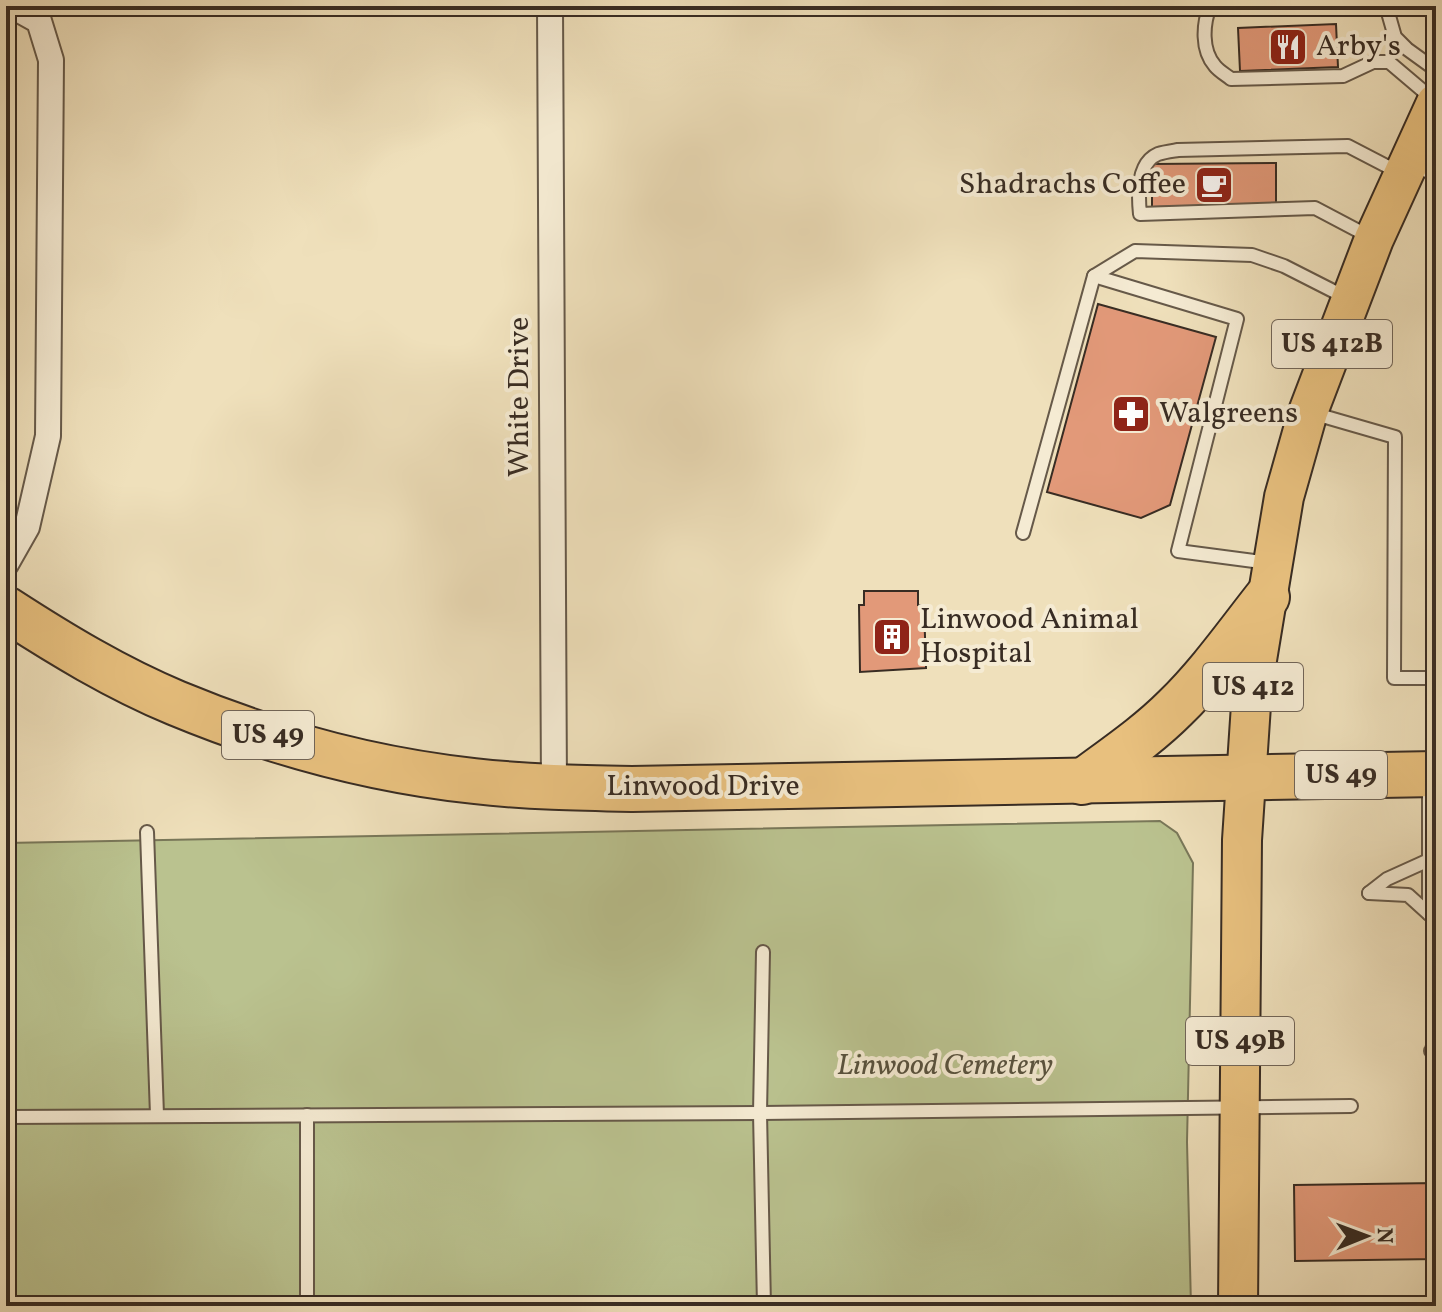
<svg xmlns="http://www.w3.org/2000/svg" width="1442" height="1312" font-family="Vollkorn,serif">
<rect width="100%" height="100%" fill="#efe0bb"/>
<filter id="stains"><feTurbulence type="fractalNoise" baseFrequency=".0025" numOctaves="4"/><feColorMatrix values="0 0 0 0 .2 0 0 0 0 .09 0 0 0 0 .02 0 0 0 .5 -.17"/></filter>
<radialGradient id="worn" r=".72"><stop offset=".6" stop-color="#630" stop-opacity="0"/><stop offset="1" stop-color="#630" stop-opacity=".3"/></radialGradient>
<polygon fill="#bac28f" stroke="#797759" stroke-width="2" points="1160,821 1177,833 1193,863 1187,1142 1191,1306 6,1306 6,843"/>
<g fill="#e29979" stroke="#382c23" stroke-width="2">
<polygon points="1336,24 1338,67 1240,71 1238,28"/>
<polygon points="1276,163 1276,205 1152,207 1152,164"/>
<polygon points="1098,304 1216,337 1170,505 1141,518 1047,492"/>
<polygon points="864,591 918,591 918,605 924,605 926,668 860,672 859,605 864,605"/>
<polygon points="1436,1183 1436,1259 1295,1261 1294,1185"/>
</g>
<g fill="none" stroke-linecap="round" stroke-linejoin="round">
<g stroke="#665949" stroke-width="16">
<g id="lane">
<path d="M1210 6C1203 24 1201 50 1215 66 1219 71 1226 75 1231 79L1343 76 1373 62H1389L1435 101"/>
<polyline points="1382,6 1387,9 1395,37 1407,49 1436,70"/>
<polyline points="1413,165 1436,175"/>
<path d="M1370 237 1315 208 1140 214C1138 195 1137 163 1158 154 1164 152 1172 151 1178 150L1348 146 1400 173"/>
<polyline points="1312,413 1395,437 1394,678 1436,678"/>
<polyline points="1023,533 1094,276"/>
<polyline points="1269,563 1178,551 1237,319 1094,276 1135,251 1252,255 1284,266 1347,298"/>
<polyline points="1429,781 1429,914"/>
<polyline points="147,832 157,1115"/>
<polyline points="1369,893 1387,879 1429,860"/>
<polyline points="1369,893 1408,895 1429,914"/>
<polyline points="763,952 760,1113 764,1306"/>
<polyline points="1431,1051 1436,1056"/>
<polyline points="6,1117 760,1113 1351,1106"/>
<polyline points="307,1306 307,1115"/>
</g>
</g>
<g stroke="#665949" stroke-width="28">
<g id="street">
<polyline points="550,6 554,787"/>
<polyline points="6,564 27,527 48,436 51,60 39,21 12,6"/>
</g>
</g>
<g stroke="#382c23" stroke-width="42">
<polyline id="primary" points="1238,1306 1242,840 1252,690 1273,563 1284,497 1308,412 1374,239 1436,103"/>
</g>
<g stroke="#382c23" stroke-width="48">
<g id="highway">
<path d="M6 609C60 644 116 678 176 703 270 742 372 770 474 781 527 787 579 788 632 789L1436 774"/>
<path d="M1082 782C1114 758 1147 736 1175 708 1209 675 1237 635 1267 597"/>
</g>
</g>
<use href="#lane" stroke="#f5ebd3" stroke-width="12"/>
<use href="#street" stroke="#f5ebd3" stroke-width="24"/>
<use href="#primary" stroke="#e8c07e" stroke-width="38"/>
<use href="#highway" stroke="#e8c07e" stroke-width="44"/>
</g>
<defs>
<g id="restaurant-square" transform="scale(2)"><rect x="-9" y="-9" width="18" height="18" rx="4" fill="#8f2418" stroke="#f5ebd3"/><path d="M-5-6h1v4h1v-4h1v4h1v-4h1v5L-1.5 .5V6h-2V.5L-5-1ZM5-6V6H3V1.5H1.5Q1.5-4 5-6Z" fill="#fff"/></g>
<g id="cafe-square" transform="scale(2)"><rect x="-9" y="-9" width="18" height="18" rx="4" fill="#8f2418" stroke="#f5ebd3"/><path d="M-5.5-4.5H6V0H3Q3 3.5 0 3.5H-2.5Q-5.5 3.5-5.5 0ZM3-3.2v2h1.7v-2ZM-6 4.5H4V6H-6Z" fill="#fff"/></g>
<g id="pharmacy-square" transform="scale(2)"><rect x="-9" y="-9" width="18" height="18" rx="4" fill="#8f2418" stroke="#f5ebd3"/><path d="M-2-6h4v4h4v4h-4v4h-4v-4h-4v-4h4Z" fill="#fff"/></g>
<g id="building-square" transform="scale(2)"><rect x="-9" y="-9" width="18" height="18" rx="4" fill="#8f2418" stroke="#f5ebd3"/><path d="M-4-6H4V6H1V3H-1V6H-4ZM-2.5-4.3h1.7v1.8h-1.7ZM.8-4.3h1.7v1.8H.8ZM-2.5-1h1.7V.8h-1.7ZM.8-1h1.7V.8H.8Z" fill="#fff"/></g>
</defs>
<g fill-rule="evenodd">
<use href="#restaurant-square" x="1288" y="47"/>
<use href="#cafe-square" x="1214" y="185"/>
<use href="#pharmacy-square" x="1131" y="414"/>
<use href="#building-square" x="892" y="637"/>
</g>
<g text-anchor="middle" dominant-baseline="central" stroke-width="8" stroke-linejoin="round" paint-order="stroke">
<g fill="#f5ebd3" stroke="#716558" stroke-width="2">
<rect x="1272" y="320" width="120" height="48" rx="6"/>
<rect x="1203" y="663" width="100" height="48" rx="6"/>
<rect x="222" y="711" width="92" height="48" rx="6"/>
<rect x="1295" y="751" width="92" height="48" rx="6"/>
<rect x="1186" y="1017" width="108" height="48" rx="6"/>
</g>
<g font-size="28" font-weight="bold" fill="#382c23">
<text x="1332" y="344">US 412B</text>
<text x="1253" y="687">US 412</text>
<text x="268" y="735">US 49</text>
<text x="1341" y="775">US 49</text>
<text x="1240" y="1041">US 49B</text>
</g>
<g font-size="30" fill="#382c23" stroke="#f5ebd3" text-anchor="start">
<text x="1316" y="47">Arby's</text>
<text x="1186" y="185" text-anchor="end">Shadrachs Coffee</text>
<text x="1159" y="414">Walgreens</text>
<text x="920" y="620">Linwood Animal<tspan x="920" dy="34">Hospital</tspan></text>
</g>
<g font-size="30" fill="#382c23" stroke="#f5ebd3">
<text transform="translate(520 397) rotate(-90)">White Drive</text>
<text x="703" y="787">Linwood Drive</text>
</g>
<g font-size="30" font-style="italic" fill="#58523e" stroke="#f5ebd3">
<text x="945" y="1066">Linwood Cemetery</text>
</g>
</g>
<rect width="1442" height="1312" fill="none" stroke="#efe0bb" stroke-width="32"/>
<rect x="8" y="8" width="1426" height="1296" fill="none" stroke="#382c23" stroke-width="4"/>
<rect x="16" y="16" width="1410" height="1280" fill="none" stroke="#382c23" stroke-width="2"/>
<g transform="translate(1366 1236) rotate(89)" stroke="#f5ebd3" stroke-width="6" paint-order="stroke">
<path d="M0-6L14 30L0 20L-14 30Z" fill="#382c23"/>
<text y="-12" font-size="22" font-weight="bold" text-anchor="middle" fill="#382c23">N</text>
</g>
<rect width="100%" height="100%" filter="url(#stains)"/>
<rect width="100%" height="100%" fill="url(#worn)"/>
</svg>
